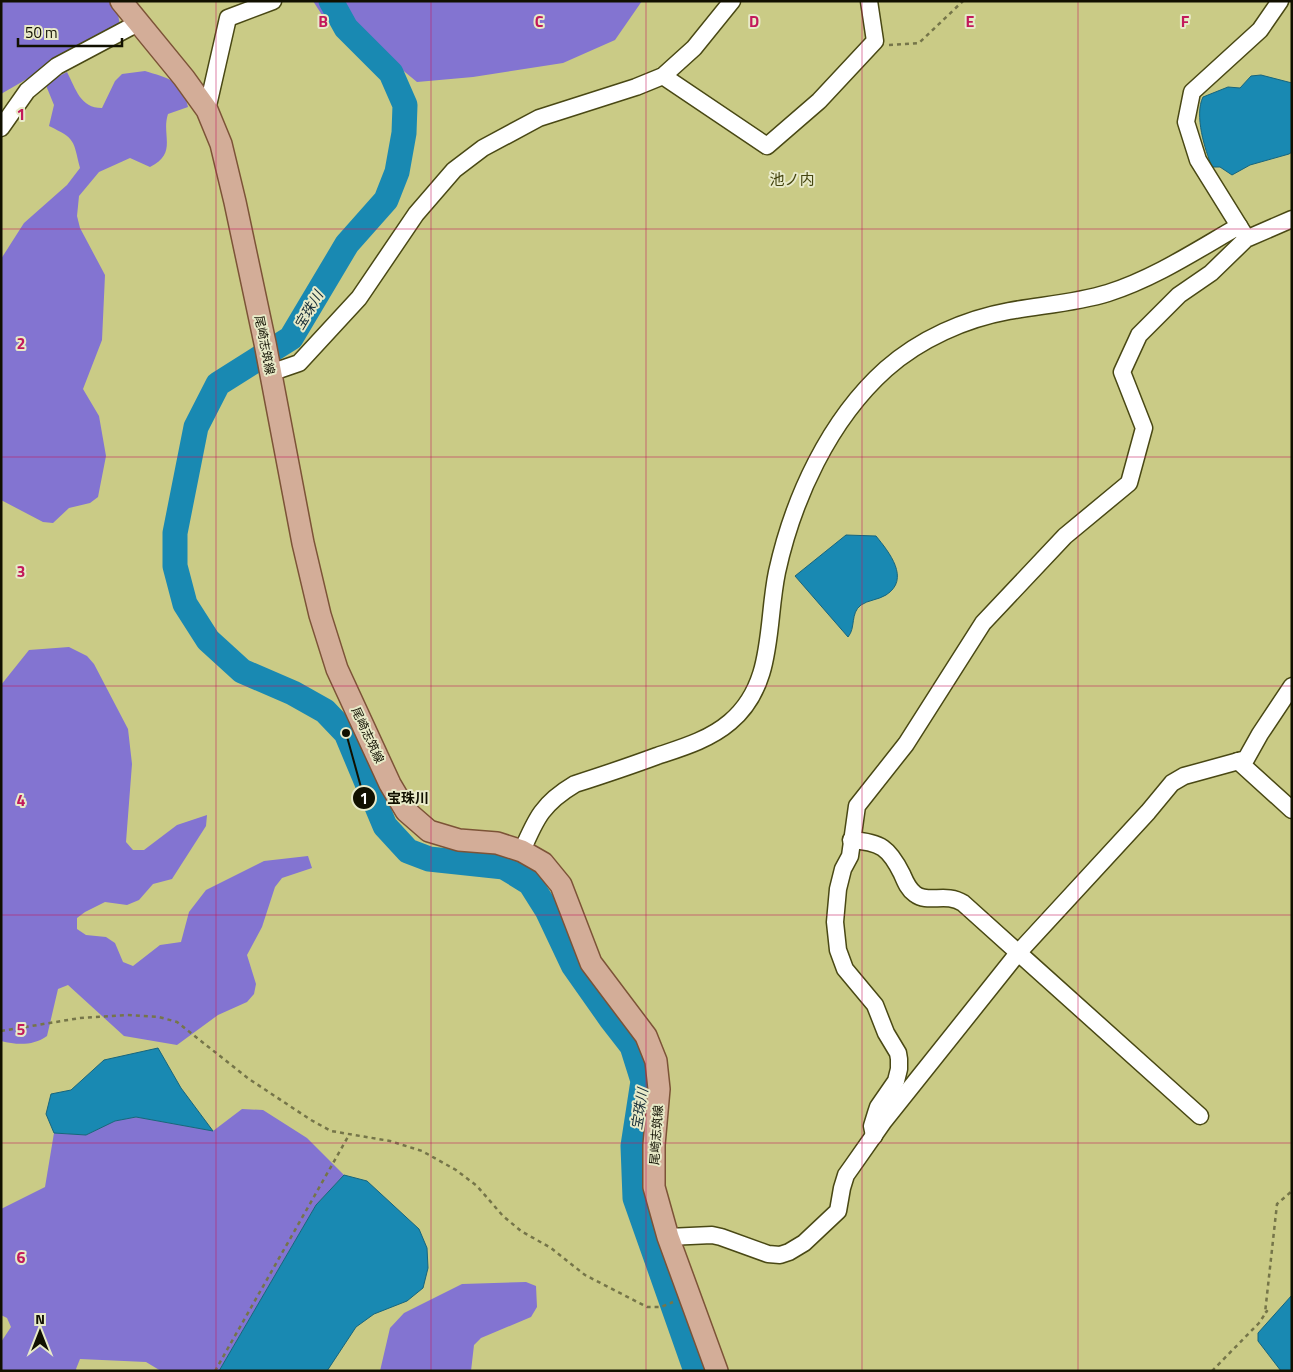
<svg xmlns="http://www.w3.org/2000/svg" width="1293" height="1372" font-family="'Titillium Web','Noto Sans JP',sans-serif">
<rect width="100%" height="100%" fill="#cacb86"/>
<g fill="#8374d1">
<polygon points="1,1 112,1 117,9 120,25 1,94"/>
<polygon points="313,1 642,1 615,40 563,63 473,77 417,82 388,58 322,15"/>
<path d="M145 71C167 78 183 80 188 107L168 114C161 135 178 153 150 167L130 158 99 172 79 196 77 216 80 228 105 275 102 340 83 389 99 416 106 456 98 497 90 503 69 508 53 523 43 522 1 500V259L24 223 67 185 80 168C73 140 76 139 49 126L54 105 45 83 67 72C76 89 80 108 102 108L115 81 122 74Z"/>
<path d="M69 647 87 656 94 664 128 729 132 764 126 842 133 850H144L177 825 207 815 206 826 172 879 153 884 139 900 127 905 105 902 85 912 77 918V929L86 935 106 937 115 943 123 962 133 966 160 945 181 942 189 912 206 890 264 861 308 856 312 868 282 878 275 887 262 927 247 955 256 984 254 994 247 1002 218 1015 177 1045 124 1036 68 985 58 989 47 1036C33 1046 17 1045 1 1041V685L29 650Z"/>
<polygon points="242,1109 263,1110 307,1138 344,1175 316,1205 219,1371 161,1371 146,1362 80,1359 76,1369 77,1371 1,1371 1,1342 11,1327 7,1318 1,1315 1,1209 45,1187 54,1133 86,1135 115,1121 136,1117 213,1131"/>
<polygon points="526,1282 536,1286 537,1307 531,1317 481,1338 474,1345 471,1371 380,1371 390,1328 404,1313 462,1284"/>
</g>
<g fill="#1989b2" stroke="#17657d">
<path d="M1261 75 1292 83V152L1289 154 1250 165 1232 175 1220 167H1212C1205 150 1194 115 1203 97L1228 87 1240 88 1251 76Z"/>
<path d="M846 535 876 536C889 552 911 579 886 595 878 600 868 600 861 605 850 613 856 628 848 637L795 576Z"/>
<polygon points="158,1048 181,1088 213,1131 136,1117 115,1121 86,1135 54,1133 46,1114 51,1094 71,1090 104,1060"/>
<polygon points="344,1175 367,1181 419,1229 427,1248 428,1268 423,1288 407,1301 374,1314 356,1327 327,1371 219,1371 316,1205"/>
<polygon points="1292,1295 1292,1371 1281,1371 1258,1341 1258,1333"/>
</g>
<g fill="none" stroke-linecap="round" stroke-linejoin="round">
<polyline stroke="#1989b2" stroke-width="25" points="331,1 346,28 391,73 405,105 404,133 397,172 386,200 347,244 291,338 218,384 196,427 175,533 175,566 185,604 208,640 242,671 293,693 325,711 346,733 385,826 408,851 429,859 504,867 530,883 547,910 573,965 611,1019 632,1046 643,1081 633,1146 635,1198 696,1371"/>
<g stroke="#494814" stroke-width="19">
<g id="minor">
<polyline points="663,76 767,146 819,101 875,41 869,1"/>
<polyline points="207,110 228,18 273,1"/>
<polyline points="1,128 27,91 57,66 138,23"/>
<polyline points="1244,234 1198,160 1186,122 1192,92 1260,30 1280,1"/>
<polyline points="270,373 299,363 359,298 416,214 454,170 483,148 539,118 636,87 663,76 694,48 732,1"/>
<polyline points="1238,761 1292,810"/>
<path d="M851 840C881 842 889 848 902 874 905 881 908 889 915 894 928 904 946 892 963 903L1200 1116"/>
<path d="M522 851C536 818 543 803 575 784 603 775 630 766 657 756 681 748 709 740 730 722 775 684 766 625 777 572 793 499 829 420 886 369 920 339 965 319 1009 311 1042 305 1076 303 1108 293 1155 278 1197 250 1239 226"/>
<polyline points="874,1136 872,1126 876,1113 878,1107 896,1081 899,1069 899,1059 898,1053 886,1033 875,1005 845,969 838,950 835,922 838,889 843,869 850,856 857,806 906,744 983,623 1065,536 1129,483 1144,428 1122,372 1139,335 1179,295 1211,273 1246,239 1292,219"/>
<polyline points="668,1237 712,1235 721,1237 768,1254 780,1255 789,1252 804,1243 838,1211 842,1188 846,1175 851,1168 884,1121 1018,953 1148,812 1172,783 1184,776 1246,759 1260,734 1292,686"/>
</g>
</g>
<g stroke="#7c5337" stroke-width="24">
<polyline id="major" points="121,1 184,78 207,110 221,144 235,202 265,343 303,543 320,615 337,669 390,784 406,811 429,831 459,840 497,843 522,851 543,863 561,885 591,963 646,1036 656,1061 659,1089 654,1145 654,1187 668,1237 717,1371"/>
</g>
<g stroke="#757549" stroke-width="2.5" stroke-dasharray="4 4" stroke-linecap="butt">
<polyline points="889,45 919,43 963,1"/>
<polyline points="1,1031 80,1018 127,1015 159,1017 177,1022 249,1079 311,1120 331,1131 390,1141 422,1151 456,1170 477,1186 503,1216 521,1231 551,1248 585,1275 647,1307 661,1307 673,1302"/>
<polyline points="215,1371 349,1135"/>
<polyline points="1212,1371 1259,1323 1267,1311 1265,1313 1277,1204 1292,1191"/>
</g>
<use href="#minor" stroke="#fff" stroke-width="16"/>
<use href="#major" stroke="#d3ad98" stroke-width="21"/>
</g>
<path fill="none" stroke="#c2185b" stroke-width="1" stroke-opacity="0.55" d="M216 1V1371M431 1V1371M646 1V1371M862 1V1371M1078 1V1371M1 229H1292M1 457H1292M1 686H1292M1 915H1292M1 1143H1292"/>
<g text-anchor="middle" dominant-baseline="central" stroke-width="4" stroke-linejoin="round" paint-order="stroke">
<g font-size="12" fill="#111000" stroke="#e8eac8">
<text transform="translate(265 345) rotate(79)">尾崎志筑線</text>
<text transform="translate(368 735) rotate(65)">尾崎志筑線</text>
<text transform="translate(656 1135) rotate(-86)">尾崎志筑線</text>
</g>
<g font-size="14" font-style="italic" fill="#162c36" stroke="#e8eac8">
<text transform="translate(308 310) rotate(-59)">宝珠川</text>
<text transform="translate(639 1109) rotate(-81)">宝珠川</text>
</g>
<g font-size="15" fill="#454510" stroke="#e8eac8">
<text x="792" y="179">池ノ内</text>
</g>
</g>
<g font-size="16" text-anchor="middle" font-weight="bold" fill="#c2185b" stroke="#e8eac8" stroke-width="4" stroke-linejoin="round" paint-order="stroke">
<text x="323" y="27">B</text>
<text x="539" y="27">C</text>
<text x="754" y="27">D</text>
<text x="970" y="27">E</text>
<text x="1185" y="27">F</text>
<text x="21" y="120">1</text>
<text x="21" y="349">2</text>
<text x="21" y="577">3</text>
<text x="21" y="806">4</text>
<text x="21" y="1035">5</text>
<text x="21" y="1263">6</text>
</g>
<path fill="none" stroke="#111000" stroke-width="2" d="M346 733L364 798"/>
<g fill="#111000" stroke="#e8eac8" stroke-width="2">
<circle cx="346" cy="733" r="5"/>
<circle cx="364" cy="798" r="12"/>
</g>
<g font-size="15" text-anchor="middle" font-weight="bold" fill="#fff">
<text x="364" y="804">1</text>
</g>
<g font-size="14" text-anchor="middle" font-weight="bold" fill="#111000" stroke="#e8eac8" stroke-width="4" stroke-linejoin="round" paint-order="stroke">
<text x="408" y="803">宝珠川</text>
</g>
<rect width="1293" height="1372" fill="none" stroke="#111000" stroke-width="5"/>
<g transform="translate(40 1332)" stroke="#e8eac8" stroke-width="4" paint-order="stroke">
<path d="M0-4L9 19L0 12L-9 19Z" fill="#111000"/>
<text y="-8" font-size="14" font-weight="bold" text-anchor="middle" fill="#111000">N</text>
</g>
<path d="M18 38v8h104v-8" fill="none" stroke="#111000" stroke-width="2.5"/>
<text x="25" y="38" font-size="15" fill="#111000" stroke="#e8eac8" stroke-width="4" paint-order="stroke">50 m</text>
</svg>
